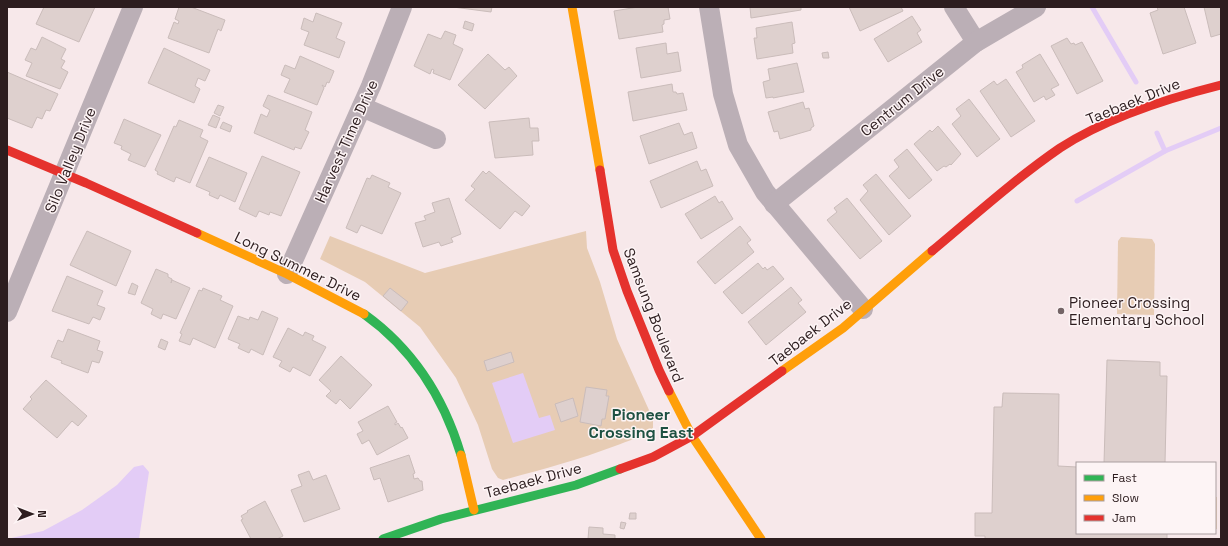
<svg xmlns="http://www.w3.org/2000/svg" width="1228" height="546" font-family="'Space Grotesk',sans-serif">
<rect width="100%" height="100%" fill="#f7e8ea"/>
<g fill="#e7ccb4">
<path d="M586 231 587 248 600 282 617 339 653 419V428C642 437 628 441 615 446 578 460 540 470 503 480L498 478 492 469 478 425 456 378 420 327 365 282 320 259 330 236 425 273Z"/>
<polygon points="1121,237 1152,239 1155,244 1154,315 1117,314 1118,241"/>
<rect x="1215" y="497" width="2" height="32"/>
</g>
<g fill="#e3ccf6">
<polygon points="523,373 539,418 550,415 555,430 513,443 492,383"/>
<polygon points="143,465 149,472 139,539 7,539 43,531 82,510 117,485 134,467"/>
</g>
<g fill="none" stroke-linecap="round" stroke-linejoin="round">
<g stroke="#e3ccf6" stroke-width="5">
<polyline points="1092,7 1136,82"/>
<polyline points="1157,133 1165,151 1221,128"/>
<polyline points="1077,201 1165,151"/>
</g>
</g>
<g fill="#ded0ce" stroke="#cabcba">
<polygon points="44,7 95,7 79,42 36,24"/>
<polygon points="179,7 191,7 225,20 221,31 218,29 209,53 168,38 174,22 178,24 179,21 175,19"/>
<polygon points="453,7 492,7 491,12"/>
<polygon points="638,7 668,7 670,19 664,20 664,24 662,25 663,32 619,39 614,11"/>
<polygon points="750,7 801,7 801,10 751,18"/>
<polygon points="849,7 901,7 903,11 860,31"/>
<polygon points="1157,7 1184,7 1196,43 1163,54 1150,13 1158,10"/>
<polygon points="1204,7 1221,7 1221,34 1211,37"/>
<polygon points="316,13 342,23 336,38 345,42 339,58 304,45 309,32 301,29 304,18 313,22"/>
<polygon points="912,16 921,30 917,33 922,42 888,62 874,39"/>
<polygon points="465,21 474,24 472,31 463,28"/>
<polygon points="792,22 795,43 792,44 793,53 757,59 754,38 757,38 756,28"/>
<polygon points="445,31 456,35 453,44 463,49 450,80 433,73 434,70 432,69 430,74 414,66 428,34 441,39"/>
<polygon points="42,37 66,49 61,59 65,61 61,68 68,72 60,89 26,76 32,63 25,60 31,48 36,50"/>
<polygon points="1067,38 1071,44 1074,43 1075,45 1082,42 1103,81 1077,94 1051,46"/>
<polygon points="666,43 667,54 678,52 681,71 641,78 636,48"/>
<polygon points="164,48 210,70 205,81 198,78 195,86 200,89 194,103 148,83"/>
<polygon points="828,52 829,58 823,58 822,53"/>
<polygon points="488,54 505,70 509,67 517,76 485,109 458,85"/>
<polygon points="1040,54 1059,85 1051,89 1055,95 1046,100 1044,96 1034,102 1016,72 1023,68 1022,65"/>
<polygon points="300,56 334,71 329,83 327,82 325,87 322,85 324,88 317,105 284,92 290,79 281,75 285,65 295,69"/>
<polygon points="797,63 804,92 773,98 773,97 766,98 763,82 770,80 768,69"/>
<polygon points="7,72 58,94 50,111 46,110 42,119 37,117 32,128 7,118"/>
<polygon points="1006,79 1035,121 1011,137 980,91 994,81 997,85"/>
<polygon points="672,84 673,92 676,92 677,94 683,93 687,110 633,121 628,92"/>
<polygon points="268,95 312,112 305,130 309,132 301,149 295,147 294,150 254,133 261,114 267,117 270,110 263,106"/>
<polygon points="969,99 1000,139 977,157 952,124 961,116 956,109"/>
<polygon points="803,102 805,109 809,108 814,126 811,128 811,130 780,139 778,131 774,132 768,112"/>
<polygon points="218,105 224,107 220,116 214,113"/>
<polygon points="213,115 220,118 216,128 208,125"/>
<polygon points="529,118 530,128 538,128 539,141 532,141 533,155 495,158 489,122"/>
<polygon points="124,119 161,135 145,167 128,160 131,154 121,149 122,146 114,143"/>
<polygon points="179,120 203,130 200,137 208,141 190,183 176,177 174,182 157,174 158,172 155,170 174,126 176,127"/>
<polygon points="223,122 232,126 230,132 220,128"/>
<polygon points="679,123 684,135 692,132 697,148 649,164 640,136"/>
<polygon points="938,126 961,154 951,165 950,164 946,167 944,166 937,171 914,144 930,130 932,132"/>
<polygon points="907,149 932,180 909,199 889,176 899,167 894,160"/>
<polygon points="262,156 300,172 281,216 270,212 269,215 259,211 256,217 239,209"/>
<polygon points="209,157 247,173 235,202 220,195 218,199 209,195 210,192 196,186"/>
<polygon points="697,161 701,171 706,169 713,186 661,208 650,181"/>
<polygon points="483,171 486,174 489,171 530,206 522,216 515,211 500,229 465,200 475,189 471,186"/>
<polygon points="876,174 911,216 889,235 860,200 868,191 863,185"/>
<polygon points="372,175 390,183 388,187 401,193 382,234 361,225 357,233 346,228 367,178 370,179"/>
<polygon points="715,196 719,203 722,201 733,219 701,239 685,214"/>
<polygon points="449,198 461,234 451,238 453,242 441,246 439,242 423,247 415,223 426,220 424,216 435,212 432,203"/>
<polygon points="847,198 882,241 860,259 827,220 837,212 834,208"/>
<polygon points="740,226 751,240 747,243 754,252 715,284 697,262"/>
<polygon points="87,231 131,251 116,286 70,265"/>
<polygon points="758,263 763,269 765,267 767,270 773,266 784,279 742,314 723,292"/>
<polygon points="156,269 168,274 168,277 172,279 171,283 172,280 190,288 176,319 163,314 161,319 151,314 153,309 141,303"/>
<polygon points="67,276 103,291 97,305 105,308 100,320 93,317 89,324 52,311"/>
<polygon points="132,283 138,286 135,295 128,293"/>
<polygon points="791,287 802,300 798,303 806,312 766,345 748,322"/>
<polygon points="203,288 222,296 220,300 233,306 215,348 193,338 190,345 179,341 182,334 180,333 199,290 202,291"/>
<polygon points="390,288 408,302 401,311 383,296"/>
<polygon points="262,311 278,318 263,355 251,349 249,353 238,348 240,344 228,339 238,316 249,320 250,317 258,320"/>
<polygon points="288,328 303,336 305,332 314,336 312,340 326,347 310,376 293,367 290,372 279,366 282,361 273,357"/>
<polygon points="68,329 100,341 97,350 103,352 99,363 92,361 88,373 61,363 62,361 51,357 58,340 63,342"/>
<polygon points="161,339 168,342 165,350 158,347"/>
<polygon points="511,352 514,362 487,371 484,361"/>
<polygon points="341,356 372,385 350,409 340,399 336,404 326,396 331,391 319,380"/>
<polygon points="1107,360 1160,362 1160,376 1167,376 1165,463 1104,463"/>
<polygon points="46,380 87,416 78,426 72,421 57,438 23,409 32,399 30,397"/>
<polygon points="586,387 607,390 606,396 609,396 605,419 602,419 601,426 580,422"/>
<polygon points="1003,393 1059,394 1058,466 1077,467 1077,533 1167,533 1167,539 985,539 985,536 975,536 975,513 992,513 994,407 1002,407"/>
<polygon points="573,398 578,416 561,422 555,404"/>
<polygon points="388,406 397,422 395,423 395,425 398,423 401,428 402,427 408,438 377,455 369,440 362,444 357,434 363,431 358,422"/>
<polygon points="409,455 415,473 413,474 414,479 418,478 420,481 422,481 423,490 388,502 380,478 374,480 370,468"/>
<polygon points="309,471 313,480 326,475 340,509 304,522 291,490 302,486 298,475"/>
<polygon points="265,501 283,536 277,539 251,539 241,520 243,519 241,516 248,512 247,511"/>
<polygon points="630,513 636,513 636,519 629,519"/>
<polygon points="621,522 626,523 624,529 620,528"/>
<polygon points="589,527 603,528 603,534 615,535 615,539 588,539"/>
</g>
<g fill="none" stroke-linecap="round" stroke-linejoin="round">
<g stroke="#bbafb6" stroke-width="20">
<polyline points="709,7 723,94 738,145 765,192 863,309"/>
<polyline points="954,7 976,42"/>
<polyline points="362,107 436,139"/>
<polyline points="774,204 976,42 1036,7"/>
<polyline points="287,274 371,86 402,7"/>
<polyline points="7,312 133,7"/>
</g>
<g stroke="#30b455" stroke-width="9">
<path d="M364 314C413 349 444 398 461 455"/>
<polyline points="383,539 441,519 576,485 620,469"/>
</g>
<g stroke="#ff9f0a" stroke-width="9">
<polyline points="572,7 600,170"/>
<polyline points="197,233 287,274 364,314"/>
<polyline points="782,371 843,328 932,251"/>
<polyline points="669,391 692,436 761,539"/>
<polyline points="461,455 474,510"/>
</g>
<g stroke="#e5322d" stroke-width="9">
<polyline points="7,150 86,183 197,233"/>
<polyline points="600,170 613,250 627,291 659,370 669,391"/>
<path d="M932 251C974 216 1015 179 1060 148 1106 118 1169 98 1221 85"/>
<polyline points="620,469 653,457 692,436 782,371"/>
</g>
</g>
<circle fill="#746466" stroke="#fdf4f5" stroke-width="1.5" cx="1061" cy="311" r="4"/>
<g text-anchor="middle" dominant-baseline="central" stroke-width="3" stroke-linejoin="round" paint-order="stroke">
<g font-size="15" fill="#2d1d1f" stroke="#fdf4f5">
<text transform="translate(902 101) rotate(-39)">Centrum Drive</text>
<text transform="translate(1133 101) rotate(-22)">Taebaek Drive</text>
<text transform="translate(346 141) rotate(-66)">Harvest Time Drive</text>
<text transform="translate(70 160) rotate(-68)">Silo Valley Drive</text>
<text transform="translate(298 266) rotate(26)">Long Summer Drive</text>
<text transform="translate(654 315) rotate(69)">Samsung Boulevard</text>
<text transform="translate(810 332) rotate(-38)">Taebaek Drive</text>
<text transform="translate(533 480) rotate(-15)">Taebaek Drive</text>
</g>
<g font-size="15" fill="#2d1d1f" stroke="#fdf4f5" text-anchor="start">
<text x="1069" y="302">Pioneer Crossing<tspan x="1069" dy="17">Elementary School</tspan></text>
</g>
<g font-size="16" font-weight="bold" fill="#1e5142" stroke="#fdf4f5">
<text x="641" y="414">Pioneer<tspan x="641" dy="18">Crossing East</tspan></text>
</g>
</g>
<rect width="1228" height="546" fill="none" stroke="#2d1d1f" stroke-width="16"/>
<rect x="1076" y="462" width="140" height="72" fill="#fdf4f5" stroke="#aa9e9f"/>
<rect x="1084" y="475" width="20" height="6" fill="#30b455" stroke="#aa9e9f"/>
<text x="1112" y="482" font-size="12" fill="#2d1d1f">Fast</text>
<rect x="1084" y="495" width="20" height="6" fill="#ff9f0a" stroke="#aa9e9f"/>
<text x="1112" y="502" font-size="12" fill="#2d1d1f">Slow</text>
<rect x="1084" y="515" width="20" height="6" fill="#e5322d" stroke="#aa9e9f"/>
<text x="1112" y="522" font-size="12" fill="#2d1d1f">Jam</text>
<g transform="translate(32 514) rotate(90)" stroke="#fdf4f5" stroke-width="3" paint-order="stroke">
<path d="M0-3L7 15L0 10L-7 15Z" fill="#2d1d1f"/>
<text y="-6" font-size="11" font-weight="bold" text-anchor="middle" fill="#2d1d1f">N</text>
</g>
</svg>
